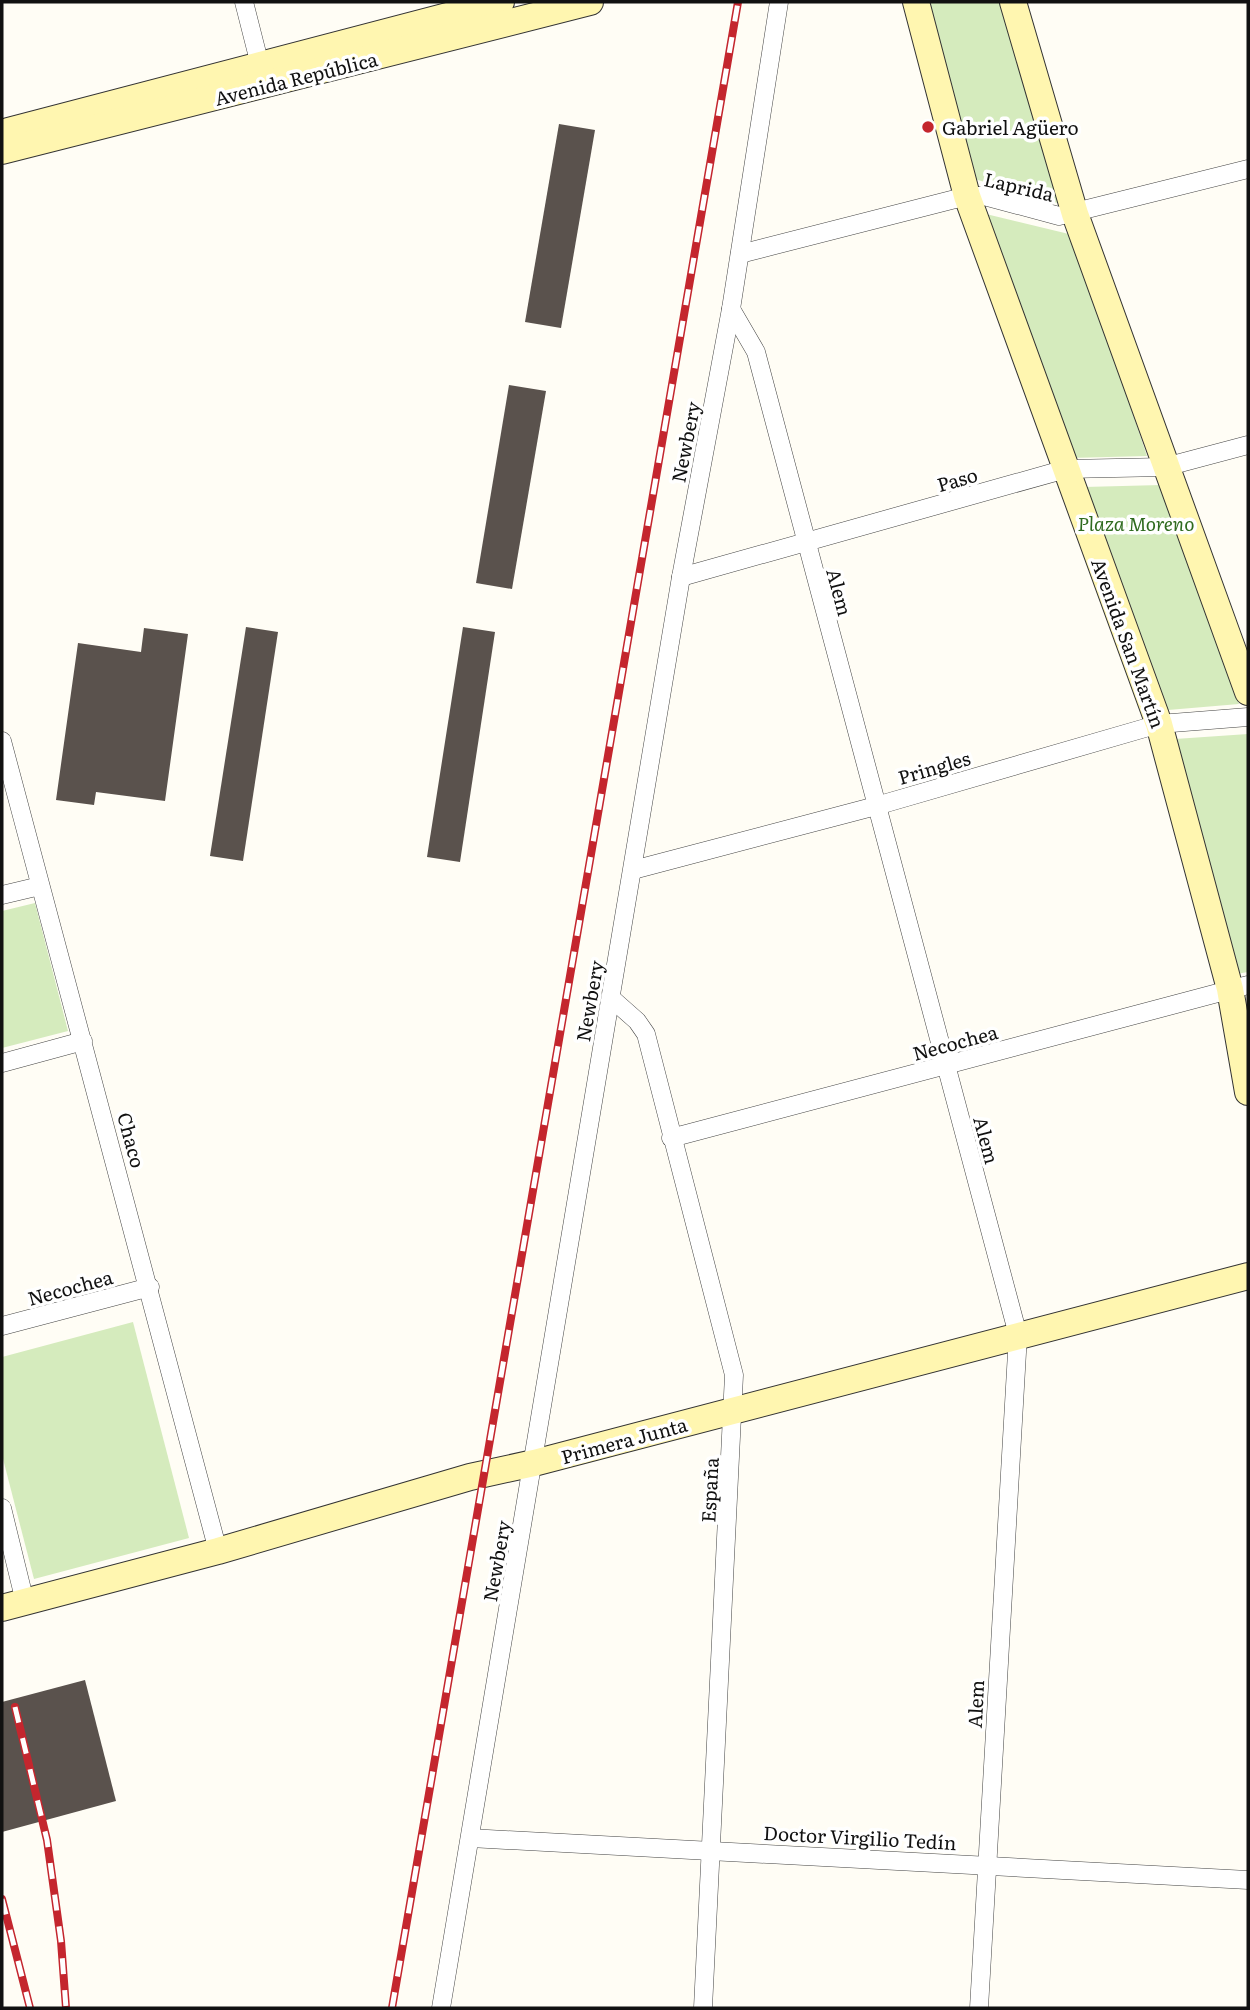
<svg xmlns="http://www.w3.org/2000/svg" width="1250" height="2010" font-family="Literata,serif">
<rect width="100%" height="100%" fill="#fffdf5"/>
<g fill="#d5ebbd">
<polygon points="928,2 1006,2 1061,204 971,178"/>
<polygon points="986,214 1073,235 1147,456 1069,458"/>
<polygon points="1161,485 1239,704 1168,710 1084,487"/>
<polygon points="1248,734 1248,972 1236,974 1175,739"/>
<polygon points="35,903 68,1031 2,1048 2,911"/>
<polygon points="133,1322 189,1538 34,1579 2,1455 2,1357"/>
</g>
<g fill="#5a524d">
<polygon points="559,124 595,130 561,328 525,322"/>
<polygon points="509,385 546,391 512,589 476,583"/>
<polygon points="246,627 278,632 243,861 210,856"/>
<polygon points="463,627 495,632 460,862 427,857"/>
<polygon points="144,628 188,634 165,801 96,792 94,805 56,800 78,643 141,652"/>
<polygon points="85,1680 116,1801 2,1832 2,1702"/>
</g>
<g fill="none" stroke-linecap="round" stroke-linejoin="round">
<g stroke="#444" stroke-width="19">
<g id="minor">
<polyline points="244,2 262,73"/>
<polyline points="740,254 967,196 984,196 1059,216 1248,169"/>
<polyline points="731,309 756,352 1018,1335 979,2008"/>
<polyline points="681,577 1066,469 1165,467 1248,445"/>
<polyline points="2,741 218,1551"/>
<polyline points="633,870 876,806 1159,724 1248,717"/>
<polyline points="2,895 40,886"/>
<polyline points="611,998 637,1021 646,1034 734,1375 703,2008"/>
<polyline points="2,1063 83,1041"/>
<polyline points="671,1138 1248,985"/>
<polyline points="2,1326 150,1287"/>
<polyline points="2,1508 25,1602"/>
<polyline points="470,1838 1248,1880"/>
<polyline points="441,2008 681,577 731,309 779,2"/>
</g>
</g>
<g stroke="#333" stroke-width="28">
<g id="secondary">
<polyline points="916,2 967,196 1159,724 1230,989 1248,1092"/>
<polyline points="1013,2 1075,214 1248,692"/>
<polyline points="8,131 501,2"/>
<polyline points="2,151 590,2"/>
<polyline points="2,1608 218,1551 470,1477 534,1463 1248,1276"/>
</g>
</g>
<use href="#minor" stroke="#fff" stroke-width="18"/>
<use href="#secondary" stroke="#fff6b0" stroke-width="26"/>
<g stroke="#c4262e" stroke-width="8">
<g id="rail">
<polyline points="15,1707 47,1840 61,1941 66,2008"/>
<polyline points="2,1899 30,2008"/>
<polyline points="392,2008 738,2"/>
</g>
</g>
<use href="#rail" stroke="#fff" stroke-width="5" stroke-dasharray="16" stroke-linecap="butt"/>
</g>
<circle fill="#c4262e" stroke="#fff" stroke-width="2.5" cx="928" cy="127" r="7"/>
<g text-anchor="middle" dominant-baseline="central" stroke-width="7" stroke-linejoin="round" paint-order="stroke">
<g font-size="19" fill="#111" stroke="#fff">
<text transform="translate(296 78) rotate(-14)">Avenida República</text>
<text transform="translate(1019 186) rotate(13)">Laprida</text>
<text transform="translate(685 442) rotate(-79)">Newbery</text>
<text transform="translate(957 479) rotate(-16)">Paso</text>
<text transform="translate(840 592) rotate(75)">Alem</text>
<text transform="translate(1129 643) rotate(70)">Avenida San Martín</text>
<text transform="translate(934 767) rotate(-16)">Pringles</text>
<text transform="translate(589 1001) rotate(-80)">Newbery</text>
<text transform="translate(955 1042) rotate(-15)">Necochea</text>
<text transform="translate(132 1140) rotate(75)">Chaco</text>
<text transform="translate(987 1140) rotate(75)">Alem</text>
<text transform="translate(70 1287) rotate(-15)">Necochea</text>
<text transform="translate(624 1440) rotate(-15)">Primera Junta</text>
<text transform="translate(709 1490) rotate(-87)">España</text>
<text transform="translate(496 1561) rotate(-80)">Newbery</text>
<text transform="translate(975 1704) rotate(-87)">Alem</text>
<text transform="translate(860 1837) rotate(3)">Doctor Virgilio Tedín</text>
</g>
<g font-size="19" fill="#111" stroke="#fff" text-anchor="start">
<text x="942" y="127">Gabriel Agüero</text>
</g>
<g font-size="19" font-style="italic" fill="#2f6b1f" stroke="#fff">
<text x="1136" y="523">Plaza Moreno</text>
</g>
</g>
<rect width="1250" height="2010" fill="none" stroke="#111111" stroke-width="7"/>
</svg>
